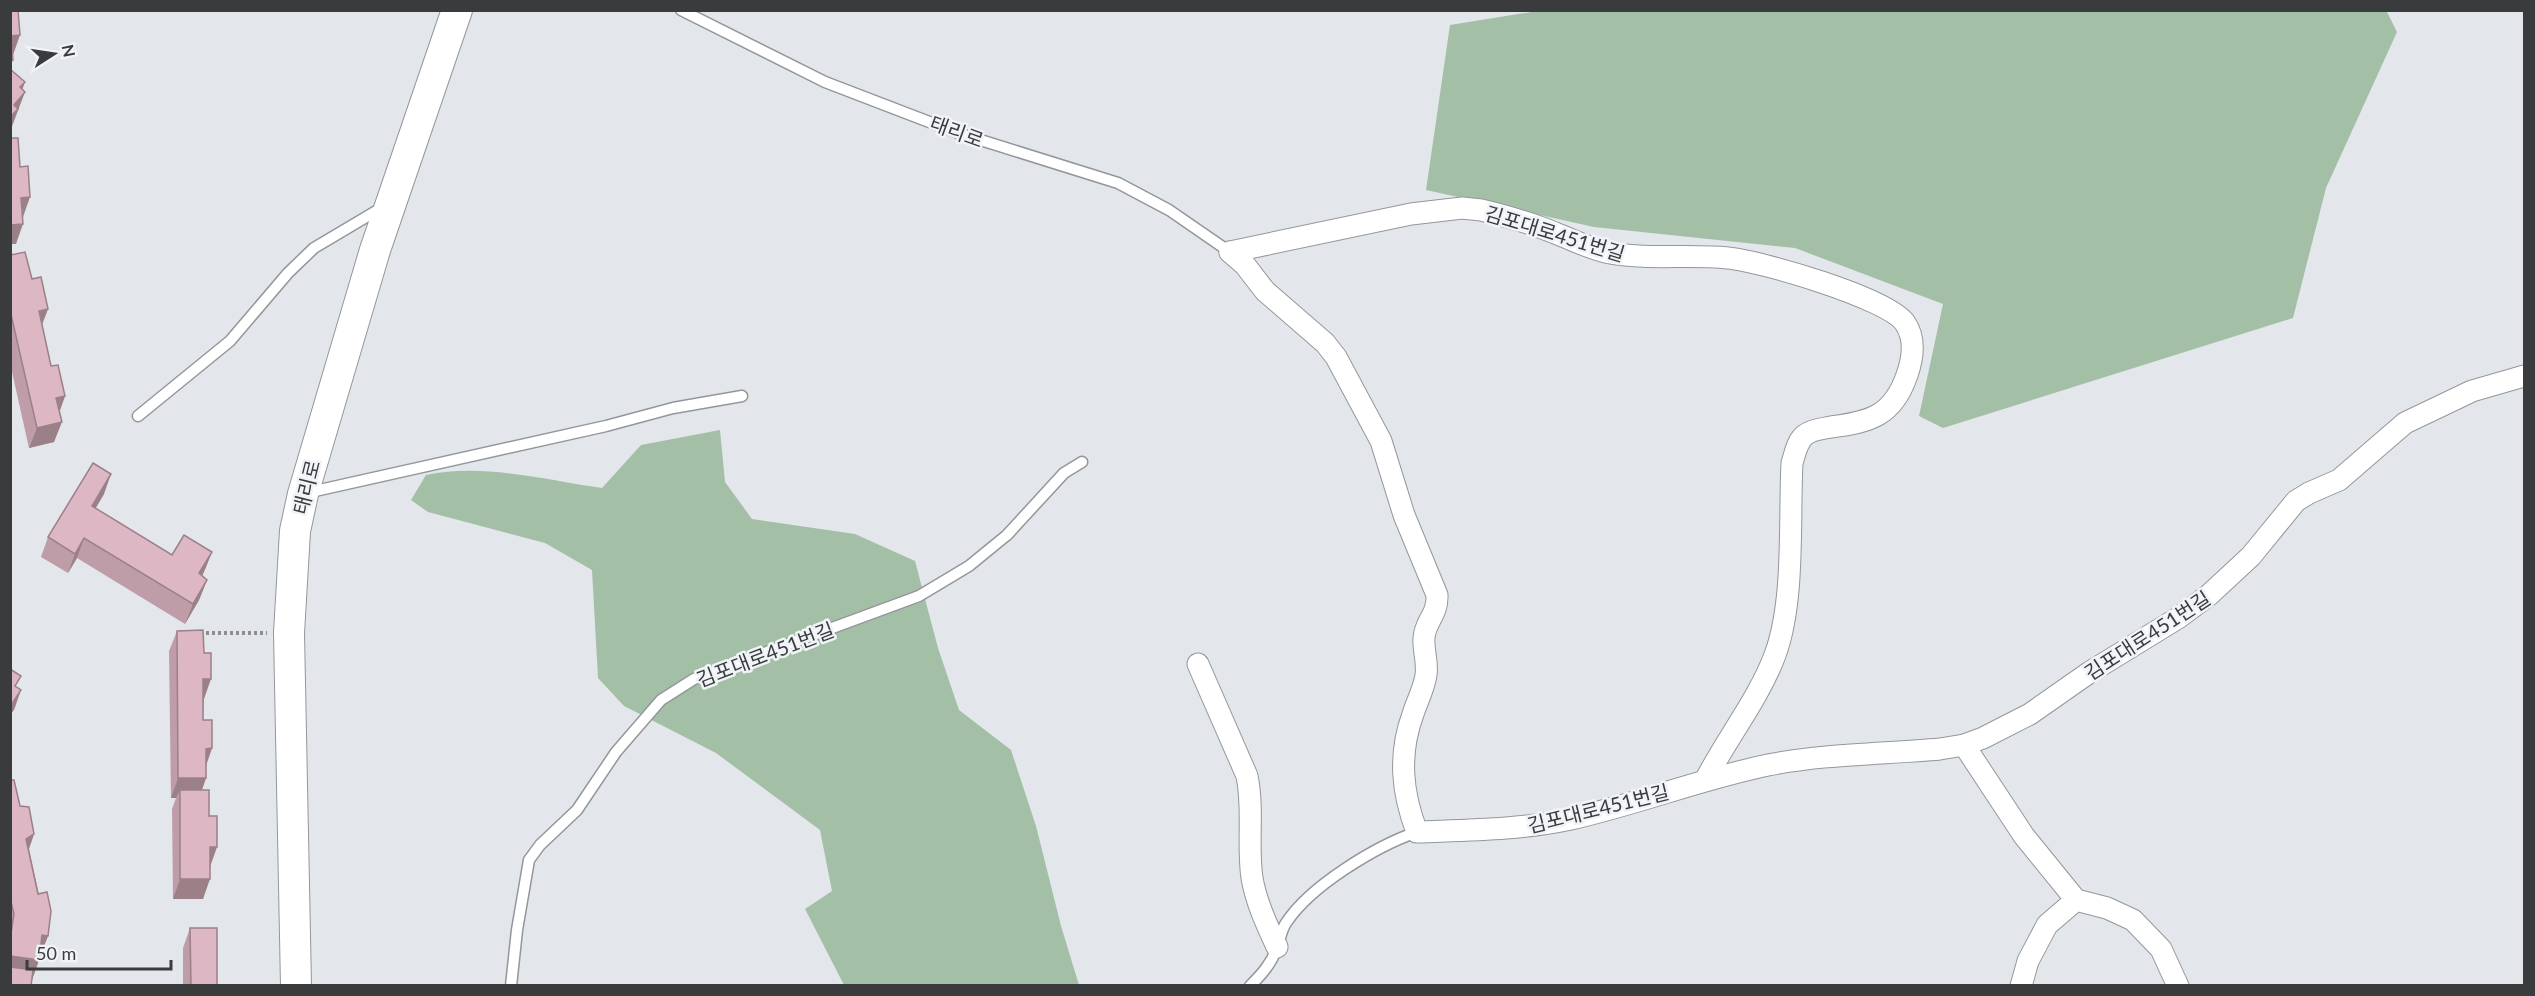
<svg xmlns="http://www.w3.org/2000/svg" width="2535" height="996" font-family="Lato,'Noto Sans KR',sans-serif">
<rect width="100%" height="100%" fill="#e3e6ea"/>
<g fill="#a3c0a7">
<polygon points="1544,10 2386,10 2397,32 2326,188 2293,318 1943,428 1919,416 1943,304 1795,248 1594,227 1426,190 1450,25"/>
<path d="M720 430 725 482 752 519 855 534 915 561 938 648 959 710 1011 750 1036 826 1061 926 1079 985H844L805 909 832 891 820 830 716 753 624 706 598 678 592 570 545 543 428 512 411 500 426 475C483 463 545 480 602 488L641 445Z"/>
</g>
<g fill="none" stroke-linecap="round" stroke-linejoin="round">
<g stroke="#94979a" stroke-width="13">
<g id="lane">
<polyline points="681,10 825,82 958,133 1118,183 1169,210 1230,252"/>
<polyline points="138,416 230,341 288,273 314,248 383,207"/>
<polyline points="306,493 606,426 673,408 742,396"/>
<polyline points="511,986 517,930 529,860 540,845 577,810 616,752 661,700 694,679 919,596 969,566 1007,535 1064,473 1082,462"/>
<path d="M1250 986C1262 974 1271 964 1277 948 1280 940 1281 930 1286 923 1310 886 1376 846 1417 832"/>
</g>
</g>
<g stroke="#94979a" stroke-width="23">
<g id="street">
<path d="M1230 252 1245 265 1265 291 1325 343 1336 357 1381 441 1404 515 1437 595C1438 615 1425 621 1424 638 1423 650 1428 662 1426 675 1424 689 1417 701 1413 714 1398 755 1402 793 1417 832 1468 830 1520 830 1571 819 1637 804 1701 779 1768 765 1824 754 1883 754 1940 749L1964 745 1983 738 2030 714 2090 672 2178 618 2209 595 2251 556 2296 501 2309 493 2339 480 2405 423 2472 391 2524 376"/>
<path d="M1230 252 1411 214 1462 208 1481 210C1506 216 1531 223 1555 233 1573 240 1590 249 1610 253 1649 260 1689 254 1728 258 1760 261 1888 298 1905 323 1916 339 1913 358 1907 375 1893 416 1870 422 1831 427 1822 429 1813 429 1805 435 1797 441 1795 454 1792 463 1789 521 1795 601 1775 655 1759 698 1727 738 1706 779"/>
<path d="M1198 664 1247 776C1254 810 1247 844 1252 878 1256 902 1267 925 1277 947"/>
<polyline points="1964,745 2024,836 2076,900 2107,908 2133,920 2161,949 2178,986"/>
<polyline points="2021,986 2028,961 2047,925 2076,900"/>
</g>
</g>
<g stroke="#94979a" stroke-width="32">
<polyline id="secondary" points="296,986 289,633 295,531 303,494 375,250 457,10"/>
</g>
<polyline stroke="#8c8e91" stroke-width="4" stroke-dasharray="3 3" stroke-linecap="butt" points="200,633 267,633"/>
<use href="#lane" stroke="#fff" stroke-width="10"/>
<use href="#street" stroke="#fff" stroke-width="21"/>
<use href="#secondary" stroke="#fff" stroke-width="30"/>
</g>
<g fill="#be9da8">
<polygon points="10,255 32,279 48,309 42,325 51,366 65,396 59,412 54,442 29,448 10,363"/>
<polygon points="104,494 95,509 172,555 212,552 202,576 207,580 199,600 185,624 77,558 68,573 41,557 48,537"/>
<polygon points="177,631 204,699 203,720 212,748 206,766 206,778 202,790 210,867 203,899 173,899 172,809 176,798 171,798 169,651"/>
<polygon points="10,780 20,806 34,834 29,849 48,936 40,956 40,955 39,960 32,980 10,986"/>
<polygon points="190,928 217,986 183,986 183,948"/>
</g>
<g fill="#9b8088">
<polygon points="20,35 13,55 10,55 11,36"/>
<polygon points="25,82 19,99 25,92 11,129 10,113 20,87"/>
<polygon points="30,197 23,217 21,198"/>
<polygon points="23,224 16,244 10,244 10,225"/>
<polygon points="48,309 40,329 39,311"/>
<polygon points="65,396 58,416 56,398"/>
<polygon points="62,422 54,442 29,448 37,428"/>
<polygon points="111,474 104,494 85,526 92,506"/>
<polygon points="84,538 77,558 68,573 75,554"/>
<polygon points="212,552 204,572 192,593 199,573"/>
<polygon points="207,580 199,600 185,624 193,604"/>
<polygon points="203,679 211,679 204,699 196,699"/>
<polygon points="21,690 14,710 10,715 10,707"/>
<polygon points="212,748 205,768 206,749"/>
<polygon points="178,778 206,778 199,798 180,790 176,798 171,798"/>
<polygon points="34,834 27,854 26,839"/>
<polygon points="210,847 217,847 210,867"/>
<polygon points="180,879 210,879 203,899 173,899"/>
<polygon points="42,935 48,936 40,956 35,955"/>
<polygon points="10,956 39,960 32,980 10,977"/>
</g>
<g fill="#ddb7c3" stroke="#9b8088" stroke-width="1.5">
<polygon points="10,10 18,10 20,35 11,36 13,60 10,62"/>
<polygon points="10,69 25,82 20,87 25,92 14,105 18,109 10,117"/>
<polygon points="10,138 18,138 20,167 28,166 30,197 21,198 23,224 10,225"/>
<polygon points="25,252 32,279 41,277 48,309 39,311 51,366 58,365 65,396 56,398 62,422 37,428 10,310 10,255"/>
<polygon points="93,463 111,474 92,506 172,555 184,535 212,552 199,573 207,580 193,604 84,538 75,554 48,537"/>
<polygon points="203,630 204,653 211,653 211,679 203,679 203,720 212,720 212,748 206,749 206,778 178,778 177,631"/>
<polygon points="10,669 21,676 15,686 21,690 10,707"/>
<polygon points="10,780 14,780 20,806 29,807 34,834 26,839 38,894 47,892 51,911 48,936 42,935 39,960 10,956 10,940 14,914 10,898"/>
<polygon points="180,790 209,790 209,816 217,816 217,847 210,847 210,879 180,879"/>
<polygon points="190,928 217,928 217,986 191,986"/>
<polygon points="10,967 33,970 31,986 10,986"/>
</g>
<g text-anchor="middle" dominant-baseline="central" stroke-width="5" stroke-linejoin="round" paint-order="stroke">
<g font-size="20" fill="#3a3b3d" stroke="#f0f3f7">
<text transform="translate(957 131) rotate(20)">태리로</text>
<text transform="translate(1555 233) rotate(17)">김포대로451번길</text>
<text transform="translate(306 487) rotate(-76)">태리로</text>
<text transform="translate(2147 635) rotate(-33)">김포대로451번길</text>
<text transform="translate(765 654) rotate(-21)">김포대로451번길</text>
<text transform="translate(1598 808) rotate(-14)">김포대로451번길</text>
</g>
</g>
<rect width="2535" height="996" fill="none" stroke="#3a3b3d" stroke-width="24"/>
<g transform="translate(54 54) rotate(78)" stroke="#f0f3f7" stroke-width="4.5" paint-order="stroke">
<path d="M0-4.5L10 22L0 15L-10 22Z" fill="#3a3b3d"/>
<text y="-9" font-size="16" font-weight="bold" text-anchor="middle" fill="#3a3b3d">N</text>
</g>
<path d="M27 960v9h144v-9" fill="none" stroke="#3a3b3d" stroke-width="3"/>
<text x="36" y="960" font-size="18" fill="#3a3b3d" stroke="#f0f3f7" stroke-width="4.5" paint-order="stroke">50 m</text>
</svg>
